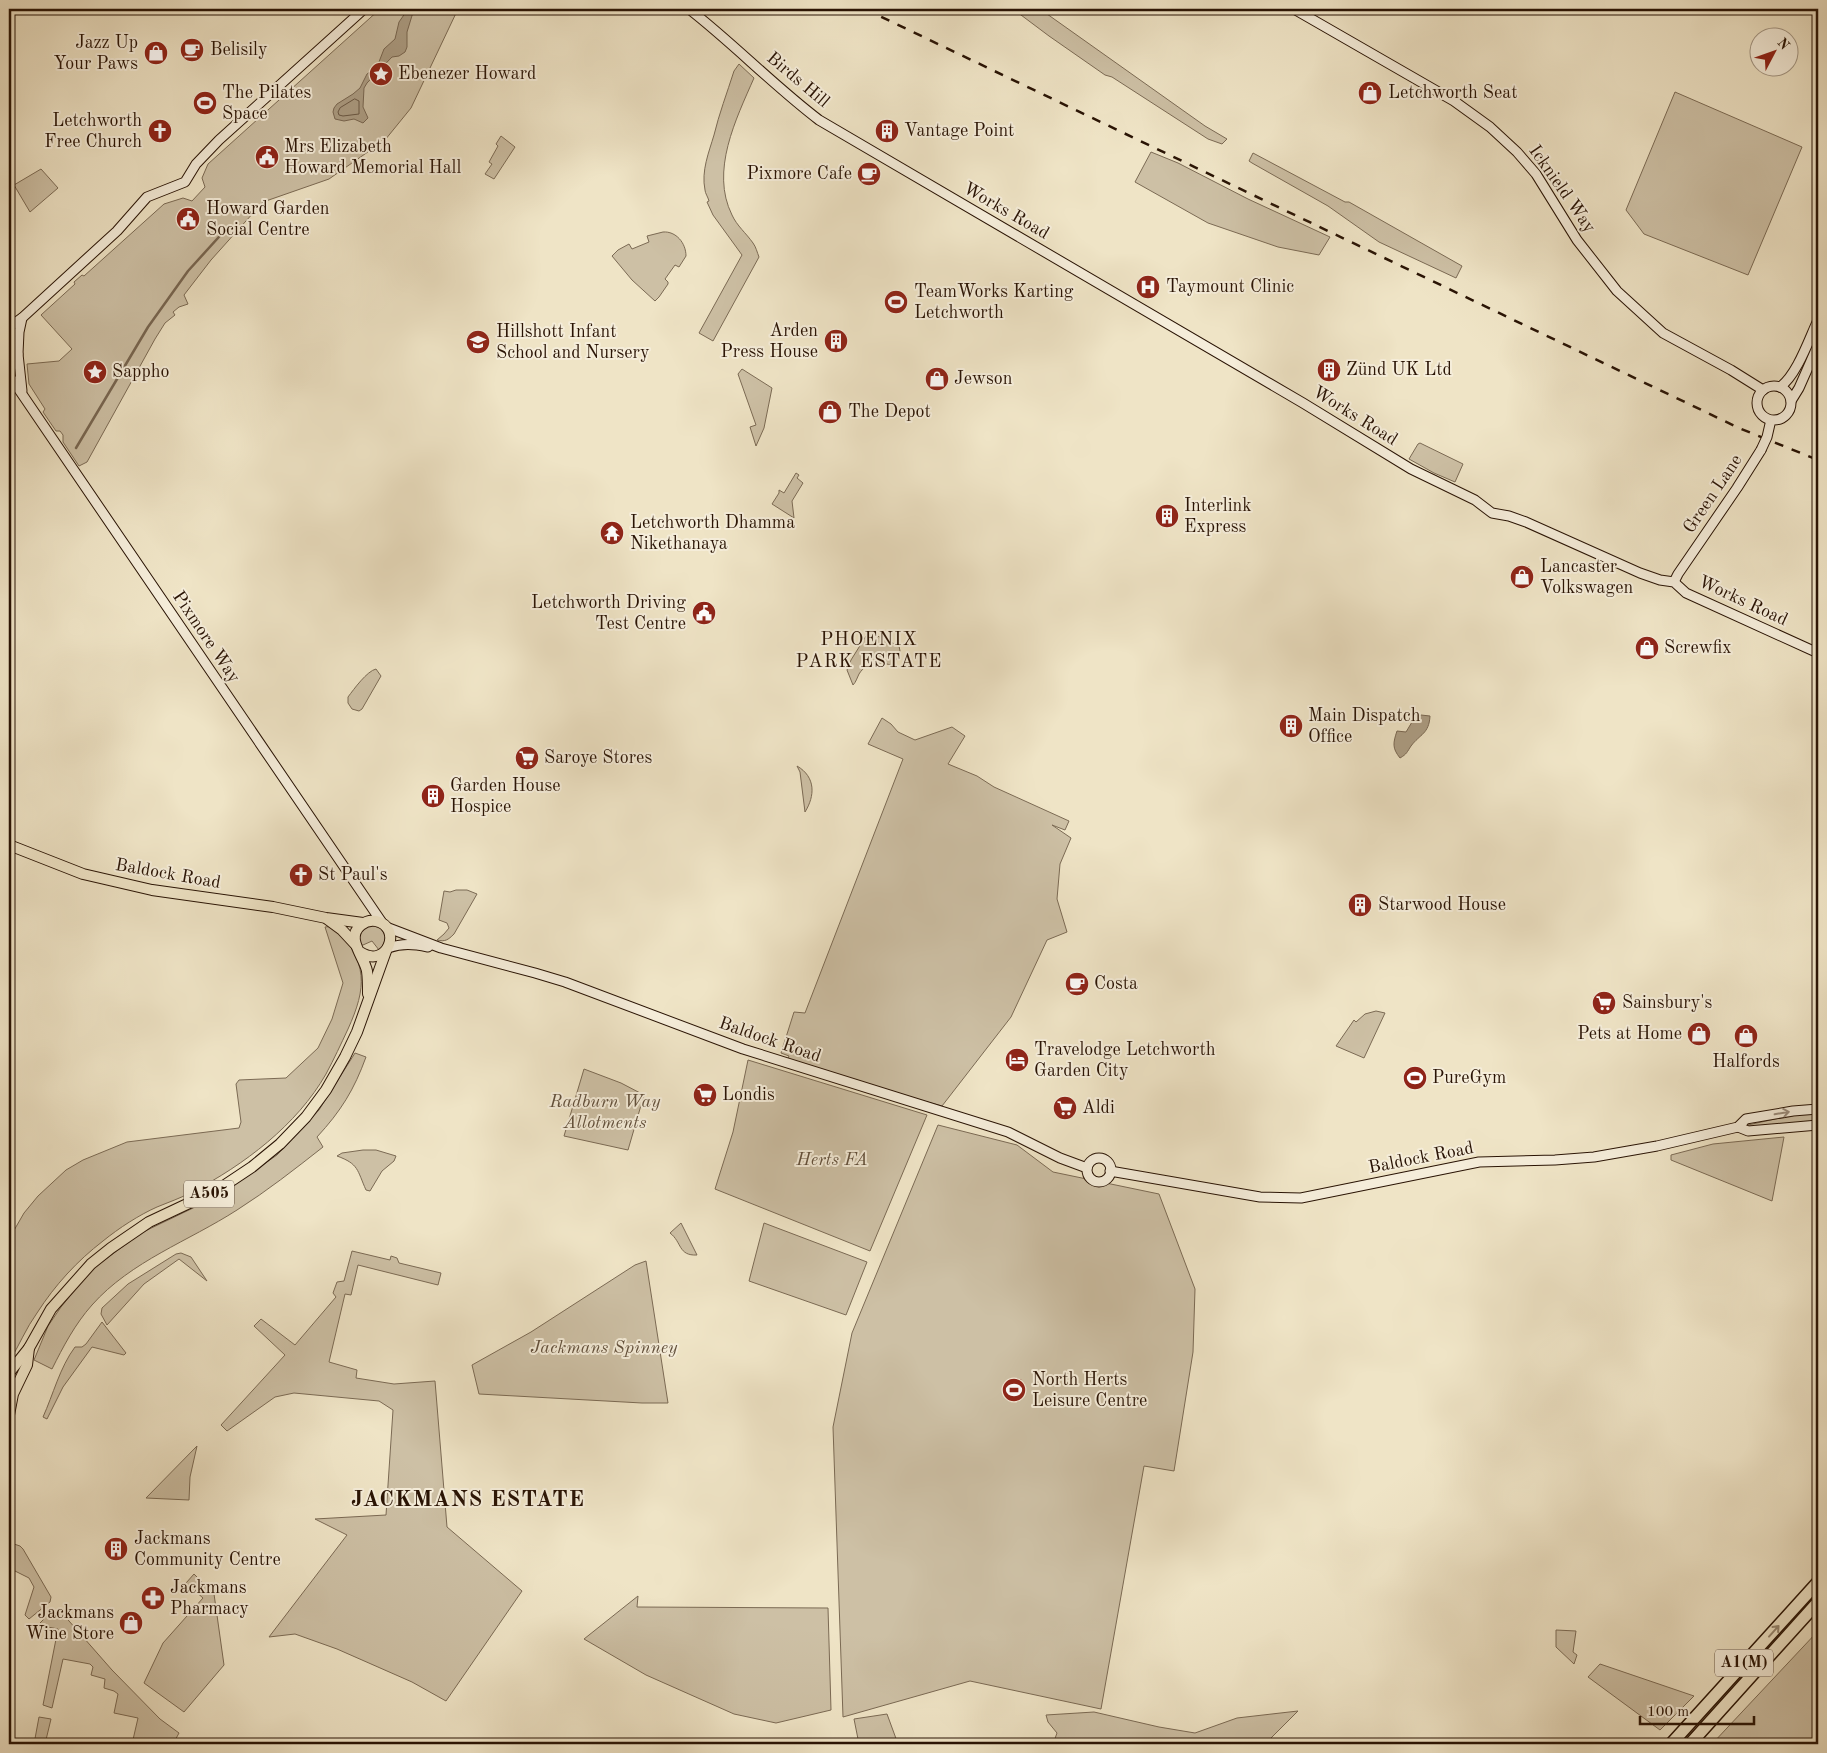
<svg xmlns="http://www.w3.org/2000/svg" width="1827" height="1753" font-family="'Old Standard TT',serif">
<rect width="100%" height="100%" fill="#efe4c6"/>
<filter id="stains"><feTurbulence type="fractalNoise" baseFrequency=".004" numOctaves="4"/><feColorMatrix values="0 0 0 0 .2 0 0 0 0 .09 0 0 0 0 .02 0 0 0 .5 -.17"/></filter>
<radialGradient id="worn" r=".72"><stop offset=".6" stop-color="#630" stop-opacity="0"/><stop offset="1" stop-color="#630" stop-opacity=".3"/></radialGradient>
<g fill="#cdc0a5" stroke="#7b6a54">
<polygon points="380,9 458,9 411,108 385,140 329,179 263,202 211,260 184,295 188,304 179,307 173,312 175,315 165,323 155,339 87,462 79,466 63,442 63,435 60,431 56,431 43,412 45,409 29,384 27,364 59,361 72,349 41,315 75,284 74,282 82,275 84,276 164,204 183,198 192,201 205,187 202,178 208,164"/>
<polygon points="1013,9 1040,9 1205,126 1227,139 1222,144 1208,139 1112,77 1105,75 1049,36"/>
<path d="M739 64 754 78C736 119 710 171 732 215 737 226 746 233 753 243 756 247 757 252 759 257L713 341 699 333 742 255 713 215 707 202 709 201C708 197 705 193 705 190 701 171 709 152 714 135 719 114 727 93 734 71Z"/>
<polygon points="1675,92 1802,147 1748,275 1644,234 1626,210"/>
<polygon points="501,136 515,147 494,179 485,174 492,164 489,162 498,146 496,144"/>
<polygon points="1151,152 1178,163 1248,199 1330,237 1319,255 1278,247 1208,223 1135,182"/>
<polygon points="1253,153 1345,202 1349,202 1462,266 1456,278 1379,242 1328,206 1252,163 1249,161"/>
<polygon points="41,169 58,188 30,212 14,185"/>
<path d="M663 232C676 231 686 243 686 256L679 267 675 265 665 279 668 282V284L659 297 655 301 632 280 612 256 618 250 629 244 632 249 649 242 647 236Z"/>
<polygon points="742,369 772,388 764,428 756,446 750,427 756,425 738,374"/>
<polygon points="1420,443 1463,464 1455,482 1434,473 1409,459 1418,444"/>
<polygon points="796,473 799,475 797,478 803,483 792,501 794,518 772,504 779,493 779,490 784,493"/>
<path d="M873 634 899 646 900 651 893 666C881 661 867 661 859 674 857 678 856 682 853 685L847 670 851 660 866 636Z"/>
<path d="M376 669 381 676 362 709 359 711 352 709 348 703V697C354 689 367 671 376 669Z"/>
<polygon points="882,718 891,724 898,732 915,740 952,727 965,736 948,764 977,776 994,787 1069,821 1065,830 1052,825 1071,838 1060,864 1057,899 1067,932 1047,940 1011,1017 942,1106 786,1063 789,1056 781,1053 794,1012 805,1013 903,759 868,744"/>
<path d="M797 766C816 777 815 796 805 812L800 772Z"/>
<path d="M456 890H467L477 894 454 934C448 940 445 942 437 940L444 934 449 928 447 923 439 920 444 891 450 892Z"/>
<path d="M371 925 381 928 386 937 382 948 379 950 372 941 363 945H359C359 936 361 927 371 925Z"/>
<path d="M335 926C368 963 367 987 348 1029 341 1044 334 1059 326 1074 297 1125 244 1165 192 1192 181 1198 169 1202 157 1207 139 1215 119 1228 103 1241 77 1261 55 1285 37 1313 26 1328 19 1346 9 1362V1239L24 1213 38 1196 66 1170 83 1160 127 1142 239 1128 241 1122 236 1084 239 1080 286 1078 318 1048 332 1019 343 983 325 927Z"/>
<polygon points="1376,1011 1385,1013 1364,1058 1336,1046 1354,1020 1356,1022 1365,1014"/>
<path d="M355 1053 366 1057C354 1090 341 1111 317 1137L323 1147C295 1169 267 1191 237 1210 189 1241 131 1261 92 1305 75 1324 63 1347 52 1369L34 1360 48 1326 61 1307 91 1270 141 1233 216 1197 277 1155 319 1110Z"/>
<polygon points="748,1060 927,1115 870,1251 715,1189 733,1132"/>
<polygon points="584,1069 621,1083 644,1095 628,1150 564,1136"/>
<polygon points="1818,1112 1818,1122 1748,1127 1748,1125 1784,1117"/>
<polygon points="938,1125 1017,1145 1053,1172 1159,1194 1195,1289 1193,1352 1174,1471 1144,1466 1101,1709 970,1681 843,1717 833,1427 852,1333"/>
<polygon points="1784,1137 1772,1201 1671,1160 1671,1155 1713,1144"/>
<path d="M363 1150H376L396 1156 394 1161 382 1171 370 1191 366 1190C357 1170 359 1164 337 1156L342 1153Z"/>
<path d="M681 1223 697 1255C678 1256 682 1242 670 1233Z"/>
<polygon points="764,1223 867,1262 846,1315 749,1281"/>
<polygon points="352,1251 390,1260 391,1256 397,1258 399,1263 441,1273 438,1285 358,1265 351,1295 345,1294 329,1362 357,1370 356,1378 394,1384 435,1381 447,1527 522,1591 446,1701 412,1682 337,1649 295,1634 269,1637 347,1535 315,1519 386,1515 393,1410 379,1401 294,1393 275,1397 227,1431 221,1425 285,1355 254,1326 261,1319 295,1345 336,1297 333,1293 337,1282 344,1281"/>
<polygon points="181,1253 191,1257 207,1281 179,1259 144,1284 107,1325 101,1314 102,1308 128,1284 176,1254"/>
<polygon points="646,1261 668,1403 642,1403 479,1394 472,1365 531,1332 635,1265"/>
<path d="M102 1322 126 1353 124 1355 92 1347 63 1387 47 1419 43 1417C53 1395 60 1367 75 1347H82L86 1344Z"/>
<polygon points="197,1446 190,1477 189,1500 146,1498"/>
<polygon points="14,1544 20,1546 23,1549 51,1597 50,1602 29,1619 25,1615 34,1587 29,1578 9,1568 9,1545"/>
<polygon points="194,1574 214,1594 224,1665 184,1712 144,1683 163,1643 203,1598 186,1583"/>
<polygon points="638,1596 637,1607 828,1608 831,1710 776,1723 734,1714 646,1675 584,1639"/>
<polygon points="56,1611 62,1613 112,1670 160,1719 179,1733 173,1744 132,1744 138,1718 114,1713 118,1694 114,1691 104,1688 105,1679 91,1675 93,1667 90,1664 63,1659 52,1708 43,1705 58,1629 38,1625 50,1613"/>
<polygon points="1556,1630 1576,1631 1573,1652 1577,1655 1574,1664 1556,1647"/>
<polygon points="1818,1631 1818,1744 1712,1744"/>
<polygon points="1600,1664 1694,1696 1660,1730 1588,1677"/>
<polygon points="1298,1711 1265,1744 1053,1744 1057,1733 1048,1722 1046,1715 1094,1712 1159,1727 1195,1733 1237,1718"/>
<polygon points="887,1714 898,1744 859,1744 854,1719"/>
<polygon points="39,1717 51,1719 45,1744 34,1744"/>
</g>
<g fill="#ac9d84" stroke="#786651">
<polygon points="408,9 414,9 407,32 407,47 405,52 399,56 392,57 367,83 364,88 363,107 368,118 363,123 354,119 344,121 335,119 333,112 334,108 337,104 353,94 360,88 367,74 377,67 384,49 395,39 399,22"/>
<path d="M1421 715 1430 716C1429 734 1420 734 1411 746 1407 752 1407 754 1400 758 1392 748 1393 743 1397 731L1406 732 1412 722Z"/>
</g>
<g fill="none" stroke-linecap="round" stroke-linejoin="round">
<polygon stroke="#6a5844" stroke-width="1" points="355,99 359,101 359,114 343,116 339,115 338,112 340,108"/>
<polyline stroke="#786651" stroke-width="2.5" points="76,448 148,327 188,271 227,228"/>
<g stroke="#291304" stroke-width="11">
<g id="secondary">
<path d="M689 9C734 44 773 85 819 120L1303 403 1411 469 1475 500 1492 513 1509 516 1526 522 1640 573 1660 580 1674 582 1686 593 1818 653"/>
<polyline points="1294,9 1454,101 1490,127 1517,152 1536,174 1577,240 1617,291 1663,333 1731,370 1763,390"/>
<polyline points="9,327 22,318 117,231 147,197 185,182 196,164 219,140 364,9"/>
<polyline points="18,354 22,391"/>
<polyline points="9,363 18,354 19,332 22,318"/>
<polyline points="9,375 383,924"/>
<circle cx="1774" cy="403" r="17"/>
<path d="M1780 387C1797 375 1809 339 1818 320"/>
<polyline points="1791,401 1799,388 1818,345"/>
<polyline points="1674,582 1678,574 1737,488 1761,450"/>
<polyline points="386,927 441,948 535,973 565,982 743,1049 1008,1132 1060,1158 1087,1168"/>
<path d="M388 948C403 943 413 944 428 947"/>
<polyline points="1738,1127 1748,1131 1818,1125"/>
<circle cx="1099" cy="1170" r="12"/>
<polyline points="1110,1171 1260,1197 1301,1198 1479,1162 1555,1160 1594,1157 1657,1146 1738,1127 1746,1119 1793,1111 1818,1109"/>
</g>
</g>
<g stroke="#291304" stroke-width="12">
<g id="primary">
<polyline points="9,845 83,874 152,890 273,907 326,918 363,923"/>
<polyline points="327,919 342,930 355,944"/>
<path d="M360 952C388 970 403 927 376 921 371 920 366 921 361 925 345 938 364 956 367 971 368 978 368 986 368 994"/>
<polyline points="9,1373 29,1348 51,1309 91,1264 111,1248 149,1222 219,1189 252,1167 280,1144 306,1117 326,1090 345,1057 357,1032 386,951"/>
<polyline points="9,1415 13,1394 27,1365 29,1348"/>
</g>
</g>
<g stroke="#291304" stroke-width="14">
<g id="highway">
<polyline points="1671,1744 1818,1582"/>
<polyline points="1690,1744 1818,1602"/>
</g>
</g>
<use href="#secondary" stroke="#f5edda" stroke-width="9"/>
<use href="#primary" stroke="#efe4c6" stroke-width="10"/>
<use href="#highway" stroke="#efe4c6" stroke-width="11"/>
<polyline stroke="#291304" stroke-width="2.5" stroke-dasharray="9 9" stroke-linecap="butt" points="865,9 1739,428 1818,460"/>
<g stroke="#291304" stroke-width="11" stroke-linecap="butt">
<polyline id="secondary-bridge" points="1761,450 1767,437 1770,424"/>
</g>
<use href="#secondary-bridge" stroke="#f5edda" stroke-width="9"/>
</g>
<defs><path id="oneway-shaft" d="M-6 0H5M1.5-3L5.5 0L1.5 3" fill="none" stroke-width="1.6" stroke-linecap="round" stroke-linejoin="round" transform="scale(1.25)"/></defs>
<use stroke="#998b7a" href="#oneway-shaft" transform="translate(1782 1113) rotate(-10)"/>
<use stroke="#96866f" href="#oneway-shaft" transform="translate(1774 1631) rotate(-48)"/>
<defs>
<g id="cafe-disc" transform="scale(1.25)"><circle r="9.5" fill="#8f2418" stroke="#f5edda"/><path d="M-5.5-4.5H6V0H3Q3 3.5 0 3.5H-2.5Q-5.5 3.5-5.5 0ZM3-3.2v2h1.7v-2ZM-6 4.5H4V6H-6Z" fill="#fff"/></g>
<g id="shop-disc" transform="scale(1.25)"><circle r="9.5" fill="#8f2418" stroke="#f5edda"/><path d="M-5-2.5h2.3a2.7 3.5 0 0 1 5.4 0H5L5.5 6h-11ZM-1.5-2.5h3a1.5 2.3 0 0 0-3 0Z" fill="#fff"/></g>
<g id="sight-disc" transform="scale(1.25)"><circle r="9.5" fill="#8f2418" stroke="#f5edda"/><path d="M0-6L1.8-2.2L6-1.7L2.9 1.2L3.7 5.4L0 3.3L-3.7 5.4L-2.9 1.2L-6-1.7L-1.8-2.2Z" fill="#fff"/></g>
<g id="stadium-disc" transform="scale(1.25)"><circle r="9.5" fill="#8f2418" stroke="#f5edda"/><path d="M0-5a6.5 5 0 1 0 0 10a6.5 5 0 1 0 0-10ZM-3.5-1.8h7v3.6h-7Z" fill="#fff"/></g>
<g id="church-disc" transform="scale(1.25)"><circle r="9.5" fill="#8f2418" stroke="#f5edda"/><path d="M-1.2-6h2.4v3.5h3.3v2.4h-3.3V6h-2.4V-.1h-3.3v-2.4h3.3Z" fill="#fff"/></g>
<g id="building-disc" transform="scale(1.25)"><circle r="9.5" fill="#8f2418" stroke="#f5edda"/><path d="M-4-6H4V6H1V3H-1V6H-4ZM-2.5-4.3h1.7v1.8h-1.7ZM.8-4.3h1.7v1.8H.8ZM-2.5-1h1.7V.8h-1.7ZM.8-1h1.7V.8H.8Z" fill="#fff"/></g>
<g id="civic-disc" transform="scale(1.25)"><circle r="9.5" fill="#8f2418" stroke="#f5edda"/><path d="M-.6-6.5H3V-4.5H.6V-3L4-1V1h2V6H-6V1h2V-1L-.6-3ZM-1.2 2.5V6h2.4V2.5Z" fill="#fff"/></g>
<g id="hospital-disc" transform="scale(1.25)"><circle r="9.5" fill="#8f2418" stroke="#f5edda"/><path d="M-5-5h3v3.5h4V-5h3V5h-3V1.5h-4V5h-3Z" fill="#fff"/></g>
<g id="school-disc" transform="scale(1.25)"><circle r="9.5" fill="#8f2418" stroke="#f5edda"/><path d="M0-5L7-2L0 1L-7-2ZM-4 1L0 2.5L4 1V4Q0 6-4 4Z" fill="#fff"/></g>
<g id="temple-disc" transform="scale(1.25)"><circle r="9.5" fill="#8f2418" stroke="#f5edda"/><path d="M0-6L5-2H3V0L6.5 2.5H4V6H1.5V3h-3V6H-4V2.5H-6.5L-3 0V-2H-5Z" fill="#fff"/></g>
<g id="supermarket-disc" transform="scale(1.25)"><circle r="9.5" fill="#8f2418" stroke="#f5edda"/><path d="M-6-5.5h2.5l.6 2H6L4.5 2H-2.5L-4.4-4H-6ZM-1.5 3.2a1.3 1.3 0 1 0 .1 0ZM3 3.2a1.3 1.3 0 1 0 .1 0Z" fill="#fff"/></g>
<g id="hotel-disc" transform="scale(1.25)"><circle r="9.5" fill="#8f2418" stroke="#f5edda"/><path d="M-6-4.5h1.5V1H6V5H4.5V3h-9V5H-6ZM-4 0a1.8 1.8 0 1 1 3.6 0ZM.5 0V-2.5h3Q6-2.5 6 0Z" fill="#fff"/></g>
<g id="pharmacy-disc" transform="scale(1.25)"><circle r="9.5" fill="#8f2418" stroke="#f5edda"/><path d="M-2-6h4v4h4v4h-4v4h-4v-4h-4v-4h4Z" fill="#fff"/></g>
</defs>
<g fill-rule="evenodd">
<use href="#cafe-disc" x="192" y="50"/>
<use href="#shop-disc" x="156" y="53"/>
<use href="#sight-disc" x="381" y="74"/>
<use href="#shop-disc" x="1370" y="93"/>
<use href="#stadium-disc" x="205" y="103"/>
<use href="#church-disc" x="160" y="131"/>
<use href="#building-disc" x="887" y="131"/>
<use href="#civic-disc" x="267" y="157"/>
<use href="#cafe-disc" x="869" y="174"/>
<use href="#civic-disc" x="188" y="219"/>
<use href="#hospital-disc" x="1148" y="287"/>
<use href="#stadium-disc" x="896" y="302"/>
<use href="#building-disc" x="836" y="341"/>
<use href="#school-disc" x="478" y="342"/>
<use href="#building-disc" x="1329" y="370"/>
<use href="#sight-disc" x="95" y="372"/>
<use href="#shop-disc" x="937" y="379"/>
<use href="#shop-disc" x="830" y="412"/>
<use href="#building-disc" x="1167" y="516"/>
<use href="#temple-disc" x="612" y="533"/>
<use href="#shop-disc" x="1522" y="577"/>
<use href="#civic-disc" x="704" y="613"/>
<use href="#shop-disc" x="1647" y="648"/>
<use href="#building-disc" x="1291" y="726"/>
<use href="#supermarket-disc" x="527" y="758"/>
<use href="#building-disc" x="433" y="796"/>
<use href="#church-disc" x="301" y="875"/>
<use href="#building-disc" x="1360" y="905"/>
<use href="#cafe-disc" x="1077" y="984"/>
<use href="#supermarket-disc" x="1604" y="1003"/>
<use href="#shop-disc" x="1699" y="1034"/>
<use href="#shop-disc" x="1746" y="1036"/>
<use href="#hotel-disc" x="1017" y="1060"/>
<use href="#stadium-disc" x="1415" y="1078"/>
<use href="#supermarket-disc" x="705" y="1095"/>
<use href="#supermarket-disc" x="1065" y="1108"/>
<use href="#stadium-disc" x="1014" y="1390"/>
<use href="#building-disc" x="116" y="1549"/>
<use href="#pharmacy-disc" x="153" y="1598"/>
<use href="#shop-disc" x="131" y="1623"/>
</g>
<g text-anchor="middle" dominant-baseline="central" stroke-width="4" stroke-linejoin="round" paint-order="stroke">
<g fill="#f5edda" stroke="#665444" stroke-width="1">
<rect x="184" y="1180.5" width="50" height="27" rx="4"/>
<rect x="1715" y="1649.5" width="58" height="27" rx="4"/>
</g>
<g font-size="16" font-weight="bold" fill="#291304">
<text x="209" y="1194">A505</text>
<text x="1744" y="1663">A1(M)</text>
</g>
<g font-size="18" fill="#291304" stroke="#f5edda" text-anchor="start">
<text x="138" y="43" text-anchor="end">Jazz Up<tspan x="138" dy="21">Your Paws</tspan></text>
<text x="210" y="50">Belisily</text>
<text x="398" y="74">Ebenezer Howard</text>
<text x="222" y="93">The Pilates<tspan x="222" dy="21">Space</tspan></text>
<text x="1388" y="93">Letchworth Seat</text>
<text x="142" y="121" text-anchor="end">Letchworth<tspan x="142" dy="21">Free Church</tspan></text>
<text x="904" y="131">Vantage Point</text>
<text x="284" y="147">Mrs Elizabeth<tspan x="284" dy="21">Howard Memorial Hall</tspan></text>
<text x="852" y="174" text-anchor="end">Pixmore Cafe</text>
<text x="206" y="209">Howard Garden<tspan x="206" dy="21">Social Centre</tspan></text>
<text x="1166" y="287">Taymount Clinic</text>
<text x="914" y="292">TeamWorks Karting<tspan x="914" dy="21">Letchworth</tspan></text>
<text x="818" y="331" text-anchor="end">Arden<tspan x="818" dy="21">Press House</tspan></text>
<text x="496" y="332">Hillshott Infant<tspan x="496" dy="21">School and Nursery</tspan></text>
<text x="1346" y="370">Zünd UK Ltd</text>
<text x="112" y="372">Sappho</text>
<text x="954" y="379">Jewson</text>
<text x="848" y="412">The Depot</text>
<text x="1184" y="506">Interlink<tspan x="1184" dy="21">Express</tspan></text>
<text x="630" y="523">Letchworth Dhamma<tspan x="630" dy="21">Nikethanaya</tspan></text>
<text x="1540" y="567">Lancaster<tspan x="1540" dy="21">Volkswagen</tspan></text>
<text x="686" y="603" text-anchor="end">Letchworth Driving<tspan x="686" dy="21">Test Centre</tspan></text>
<text x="1664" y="648">Screwfix</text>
<text x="1308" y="716">Main Dispatch<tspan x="1308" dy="21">Office</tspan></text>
<text x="544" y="758">Saroye Stores</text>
<text x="450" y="786">Garden House<tspan x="450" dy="21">Hospice</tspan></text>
<text x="318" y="875">St Paul's</text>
<text x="1378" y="905">Starwood House</text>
<text x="1094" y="984">Costa</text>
<text x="1622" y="1003">Sainsbury's</text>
<text x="1682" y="1034" text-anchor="end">Pets at Home</text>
<text x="1034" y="1050">Travelodge Letchworth<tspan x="1034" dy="21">Garden City</tspan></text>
<text x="1746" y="1062" text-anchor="middle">Halfords</text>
<text x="1432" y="1078">PureGym</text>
<text x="722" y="1095">Londis</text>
<text x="1082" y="1108">Aldi</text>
<text x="1032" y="1380">North Herts<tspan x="1032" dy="21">Leisure Centre</tspan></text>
<text x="134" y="1539">Jackmans<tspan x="134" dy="21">Community Centre</tspan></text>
<text x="170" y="1588">Jackmans<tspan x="170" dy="21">Pharmacy</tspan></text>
<text x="114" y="1613" text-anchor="end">Jackmans<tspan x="114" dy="21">Wine Store</tspan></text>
</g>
<g font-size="18" fill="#291304" stroke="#f5edda">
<text transform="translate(798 80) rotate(40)">Birds Hill</text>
<text transform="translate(1562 189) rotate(55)">Icknield Way</text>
<text transform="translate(1006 211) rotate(30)">Works Road</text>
<text transform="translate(1355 416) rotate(32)">Works Road</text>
<text transform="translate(1713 494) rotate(-56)">Green Lane</text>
<text transform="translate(1743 601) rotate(25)">Works Road</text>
<text transform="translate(206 637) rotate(56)">Pixmore Way</text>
<text transform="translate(168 874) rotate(10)">Baldock Road</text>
<text transform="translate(770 1040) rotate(19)">Baldock Road</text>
<text transform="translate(1421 1158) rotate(-11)">Baldock Road</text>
</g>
<g font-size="18" font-style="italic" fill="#62503c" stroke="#f5edda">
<text x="605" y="1102">Radburn Way<tspan x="605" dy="21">Allotments</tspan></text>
<text x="832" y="1160">Herts FA</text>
<text x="604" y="1348">Jackmans Spinney</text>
</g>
<g font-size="19" letter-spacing="1" fill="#291304" stroke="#f5edda">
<text x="869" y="640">PHOENIX<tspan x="869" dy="22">PARK ESTATE</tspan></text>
</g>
<g font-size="22" font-weight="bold" letter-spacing="1" fill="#291304" stroke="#f5edda">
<text x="468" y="1500">JACKMANS ESTATE</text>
</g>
</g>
<rect width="1827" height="1753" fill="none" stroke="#efe4c6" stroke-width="30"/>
<rect x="10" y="10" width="1807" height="1733" fill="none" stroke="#291304" stroke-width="2.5"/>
<rect x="15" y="15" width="1797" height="1723" fill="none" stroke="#291304"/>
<g transform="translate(1774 52) rotate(49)"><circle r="24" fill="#f5edda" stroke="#a39684"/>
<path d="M0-4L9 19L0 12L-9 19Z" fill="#8f2418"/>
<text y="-8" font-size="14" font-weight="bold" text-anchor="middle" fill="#291304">N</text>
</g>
<path d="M1640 1716v8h114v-8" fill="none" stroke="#291304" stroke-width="2.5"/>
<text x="1647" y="1716" font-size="15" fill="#291304" stroke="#f5edda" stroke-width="4" paint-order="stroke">100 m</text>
<rect width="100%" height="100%" filter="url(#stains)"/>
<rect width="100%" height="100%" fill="url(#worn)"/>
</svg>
